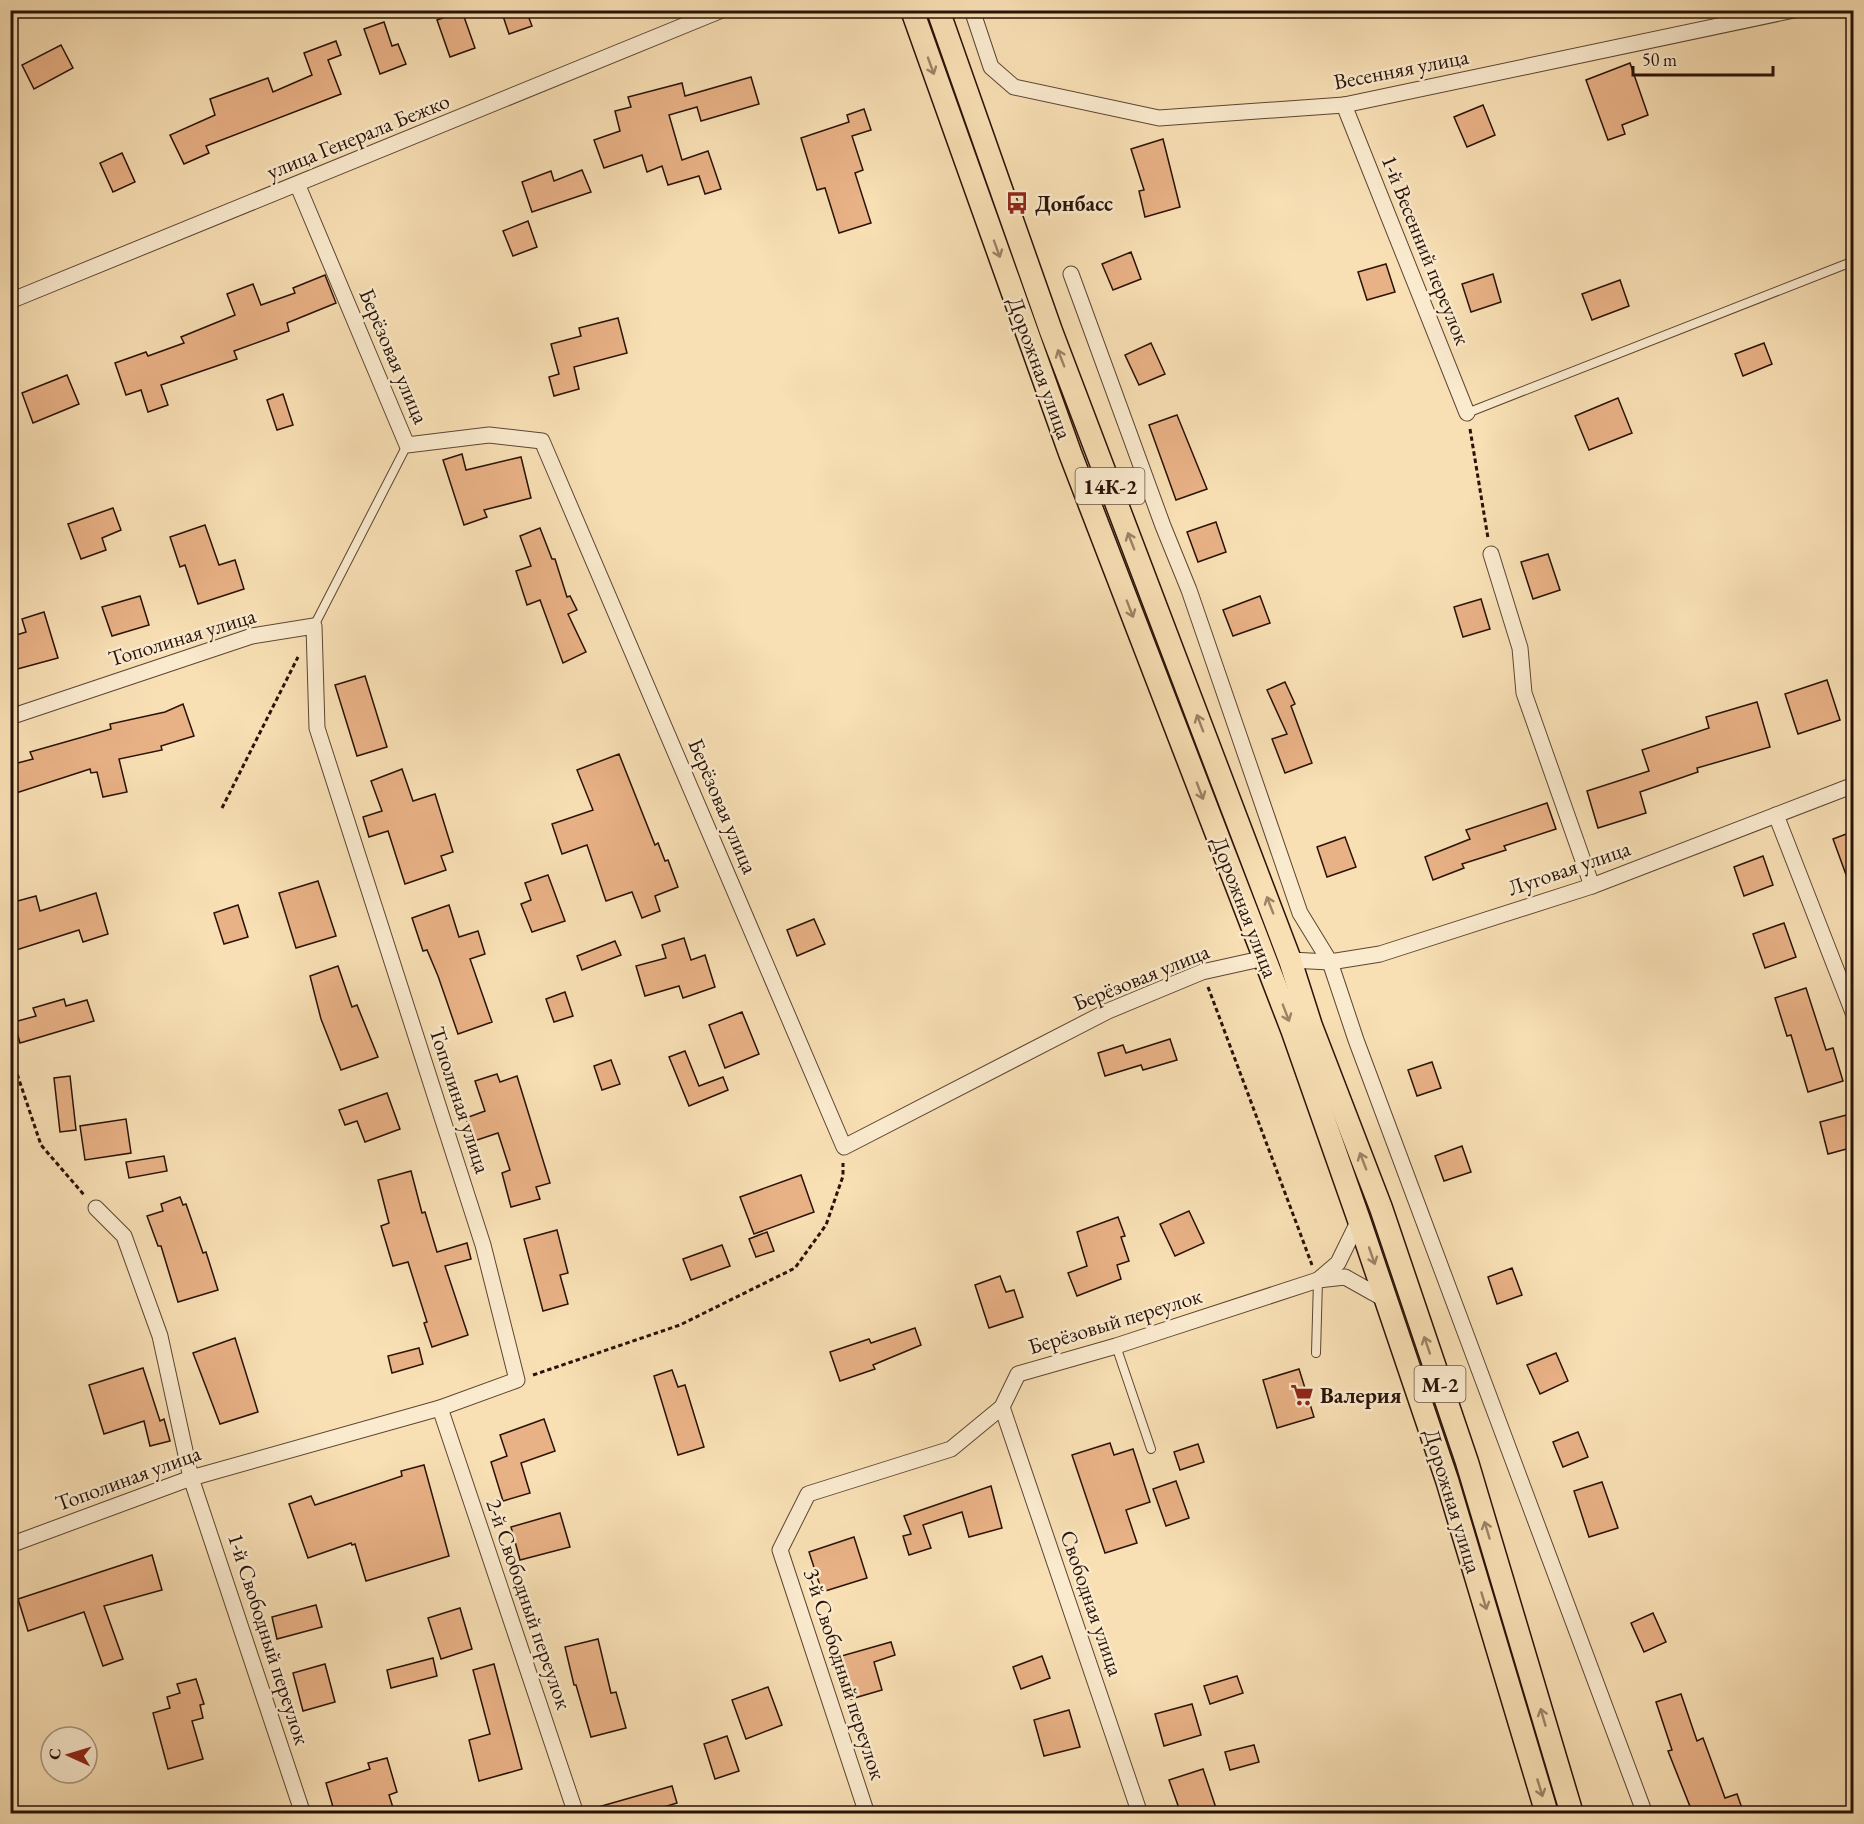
<svg xmlns="http://www.w3.org/2000/svg" width="1864" height="1824" font-family="'EB Garamond',serif">
<rect width="100%" height="100%" fill="#f8dfb4"/>
<filter id="stains"><feTurbulence type="fractalNoise" baseFrequency=".00333" numOctaves="4"/><feColorMatrix values="0 0 0 0 .2 0 0 0 0 .09 0 0 0 0 .02 0 0 0 .5 -.17"/></filter>
<radialGradient id="worn" r=".72"><stop offset=".6" stop-color="#630" stop-opacity="0"/><stop offset="1" stop-color="#630" stop-opacity=".3"/></radialGradient>
<g fill="#e9b186" stroke="#291207" stroke-width="1.5">
<polygon points="501,10 526,10 532,26 509,34"/>
<polygon points="462,11 475,48 450,57 437,20"/>
<polygon points="384,22 392,46 398,44 406,64 380,74 364,29"/>
<polygon points="336,41 341,55 328,60 341,94 206,146 209,153 184,164 170,135 215,115 210,99 268,78 273,92 312,75 304,53"/>
<polygon points="61,45 73,68 34,89 22,65"/>
<polygon points="1630,63 1648,115 1622,125 1625,134 1608,140 1586,80"/>
<polygon points="751,77 759,104 701,121 697,107 669,115 682,160 708,151 721,189 705,194 699,176 668,185 662,166 647,172 642,155 604,168 594,140 620,131 615,111 631,107 628,97 682,83 685,96"/>
<polygon points="1483,105 1495,135 1467,147 1454,117"/>
<polygon points="864,109 871,130 852,136 863,170 855,173 871,223 839,233 825,188 817,190 801,138 849,122 847,115"/>
<polygon points="1163,139 1180,207 1145,217 1139,191 1144,190 1131,149"/>
<polygon points="122,153 135,182 113,192 100,163"/>
<polygon points="582,170 591,192 532,212 522,182 551,171 554,181"/>
<polygon points="528,221 537,247 513,256 503,231"/>
<polygon points="1131,252 1141,279 1113,290 1102,264"/>
<polygon points="1386,264 1395,292 1367,300 1358,272"/>
<polygon points="1493,274 1501,302 1471,312 1462,284"/>
<polygon points="325,275 336,303 287,323 289,331 234,351 237,359 161,385 168,405 148,412 141,390 126,395 115,363 146,352 148,356 184,343 181,337 235,315 227,294 253,284 261,305 295,293 293,288"/>
<polygon points="1620,280 1629,306 1592,320 1582,294"/>
<polygon points="618,318 627,353 574,367 579,389 554,396 549,377 559,374 551,344 581,336 579,328"/>
<polygon points="1151,343 1165,374 1139,385 1125,355"/>
<polygon points="1764,343 1772,364 1743,376 1735,354"/>
<polygon points="67,375 79,404 33,423 22,393"/>
<polygon points="283,394 293,425 277,430 267,400"/>
<polygon points="1618,398 1632,433 1589,450 1575,416"/>
<polygon points="1177,415 1207,489 1176,500 1149,425"/>
<polygon points="462,454 466,470 521,457 531,498 484,510 487,517 464,525 443,460"/>
<polygon points="113,508 121,530 102,538 106,550 81,559 68,524"/>
<polygon points="1216,522 1226,552 1198,562 1187,532"/>
<polygon points="205,525 219,565 235,560 244,589 198,604 185,565 180,567 170,537"/>
<polygon points="540,528 552,559 555,559 567,597 570,596 577,610 568,614 586,652 563,663 540,600 527,605 516,571 531,566 520,536"/>
<polygon points="1548,554 1560,590 1533,599 1521,562"/>
<polygon points="140,596 149,625 112,636 102,607"/>
<polygon points="1260,596 1270,623 1233,636 1223,610"/>
<polygon points="1481,599 1490,629 1463,637 1454,607"/>
<polygon points="44,612 58,658 10,671 10,637 26,632 22,619"/>
<polygon points="365,676 387,747 357,756 335,685"/>
<polygon points="1827,680 1840,720 1798,734 1785,694"/>
<polygon points="1285,682 1295,704 1291,706 1312,763 1285,773 1272,739 1287,734 1267,690"/>
<polygon points="1757,702 1770,747 1697,768 1698,772 1640,792 1646,813 1598,828 1587,791 1649,771 1642,750 1709,728 1706,717"/>
<polygon points="183,704 194,736 161,746 162,750 119,759 127,792 103,797 97,772 91,773 90,769 10,795 10,765 33,759 30,752 111,729 110,724 165,712"/>
<polygon points="619,754 655,845 658,843 665,861 668,860 678,887 655,896 660,911 642,918 632,892 606,901 587,845 562,854 552,824 593,810 577,770"/>
<polygon points="402,769 413,801 435,794 453,852 441,856 446,870 405,884 388,831 369,837 363,817 382,811 371,781"/>
<polygon points="1547,803 1556,829 1504,846 1506,850 1462,864 1464,868 1433,880 1425,857 1470,839 1466,830"/>
<polygon points="1854,831 1854,891 1852,891 1833,839"/>
<polygon points="1345,837 1356,867 1327,877 1317,847"/>
<polygon points="1763,856 1773,885 1744,896 1734,867"/>
<polygon points="548,875 565,921 532,932 521,904 531,900 525,883"/>
<polygon points="318,881 336,936 296,948 279,893"/>
<polygon points="96,893 108,934 83,942 79,930 10,952 10,903 36,896 40,911"/>
<polygon points="238,905 248,937 224,944 214,913"/>
<polygon points="449,905 459,937 478,931 485,954 470,959 492,1022 458,1034 438,976 427,950 423,951 412,918"/>
<polygon points="814,919 825,944 797,956 787,930"/>
<polygon points="1784,923 1796,957 1765,968 1753,934"/>
<polygon points="684,938 691,960 705,955 715,987 683,998 679,986 645,996 636,966 666,958 662,945"/>
<polygon points="615,941 621,955 582,970 577,956"/>
<polygon points="338,966 352,1007 357,1005 378,1057 341,1070 321,1019 310,976"/>
<polygon points="1806,988 1826,1050 1833,1048 1843,1081 1808,1092 1791,1035 1787,1036 1775,998"/>
<polygon points="565,992 573,1016 554,1022 546,999"/>
<polygon points="64,999 66,1006 87,1000 94,1021 20,1043 14,1022 36,1016 33,1008"/>
<polygon points="742,1012 759,1054 725,1068 709,1025"/>
<polygon points="1170,1039 1177,1060 1143,1070 1141,1065 1105,1076 1098,1053 1123,1045 1126,1053"/>
<polygon points="685,1051 699,1086 723,1077 728,1090 689,1106 669,1057"/>
<polygon points="611,1060 620,1084 602,1090 594,1066"/>
<polygon points="1432,1062 1441,1088 1417,1096 1408,1070"/>
<polygon points="497,1074 500,1082 517,1076 550,1183 536,1187 540,1199 511,1207 502,1173 510,1170 498,1133 474,1141 466,1118 485,1111 475,1081"/>
<polygon points="70,1076 76,1130 60,1132 54,1078"/>
<polygon points="387,1093 400,1129 365,1142 357,1121 345,1125 339,1110"/>
<polygon points="1854,1113 1854,1147 1828,1154 1820,1122"/>
<polygon points="126,1119 131,1153 85,1160 80,1126"/>
<polygon points="1462,1146 1471,1172 1444,1181 1435,1156"/>
<polygon points="164,1156 167,1171 129,1178 126,1162"/>
<polygon points="411,1171 422,1213 425,1212 437,1252 467,1243 471,1259 445,1266 468,1335 432,1347 424,1323 427,1322 408,1262 393,1266 381,1226 389,1223 378,1180"/>
<polygon points="801,1175 814,1212 754,1234 740,1197"/>
<polygon points="180,1197 183,1205 186,1204 203,1253 206,1252 218,1290 178,1302 161,1246 158,1246 147,1216 163,1211 161,1204"/>
<polygon points="1189,1211 1204,1243 1175,1256 1160,1224"/>
<polygon points="1118,1217 1125,1236 1121,1237 1129,1261 1117,1265 1121,1279 1077,1296 1068,1273 1087,1266 1077,1232"/>
<polygon points="557,1230 568,1273 560,1275 568,1304 543,1311 524,1239"/>
<polygon points="767,1232 774,1251 756,1257 749,1239"/>
<polygon points="722,1245 730,1266 691,1280 683,1259"/>
<polygon points="1512,1268 1522,1295 1497,1304 1488,1277"/>
<polygon points="1000,1276 1006,1292 1014,1290 1023,1317 989,1328 975,1285"/>
<polygon points="915,1328 921,1345 873,1365 875,1369 840,1381 830,1352 869,1339 871,1343"/>
<polygon points="235,1338 258,1412 220,1424 193,1353"/>
<polygon points="419,1348 423,1364 392,1373 388,1356"/>
<polygon points="1556,1353 1568,1381 1540,1394 1527,1365"/>
<polygon points="143,1368 160,1421 164,1419 170,1441 150,1446 144,1421 104,1434 89,1385"/>
<polygon points="1299,1369 1314,1417 1277,1428 1263,1380"/>
<polygon points="672,1370 678,1387 685,1385 704,1447 678,1455 654,1376"/>
<polygon points="544,1419 555,1451 521,1463 530,1493 503,1501 491,1462 507,1456 500,1435"/>
<polygon points="1578,1432 1588,1457 1563,1467 1553,1442"/>
<polygon points="1110,1443 1114,1455 1133,1449 1150,1502 1126,1510 1137,1543 1105,1553 1072,1455"/>
<polygon points="1198,1444 1204,1462 1180,1470 1174,1452"/>
<polygon points="424,1465 449,1556 366,1581 355,1544 352,1545 351,1543 308,1558 289,1504 311,1496 315,1505 402,1476 401,1471"/>
<polygon points="1176,1481 1189,1518 1166,1526 1153,1489"/>
<polygon points="1602,1482 1618,1528 1589,1537 1574,1491"/>
<polygon points="991,1486 1002,1528 969,1537 962,1512 923,1525 931,1548 909,1555 903,1536 911,1534 904,1516"/>
<polygon points="560,1513 570,1547 520,1560 511,1527"/>
<polygon points="854,1537 867,1578 822,1592 809,1552"/>
<polygon points="152,1555 162,1590 104,1606 123,1659 103,1666 84,1612 28,1631 18,1599"/>
<polygon points="316,1605 322,1627 277,1639 272,1617"/>
<polygon points="460,1608 472,1649 441,1659 428,1618"/>
<polygon points="1653,1613 1666,1642 1644,1652 1631,1623"/>
<polygon points="598,1639 611,1693 616,1692 626,1728 591,1737 576,1685 574,1685 565,1647"/>
<polygon points="891,1642 895,1655 874,1662 882,1690 851,1699 838,1657"/>
<polygon points="1042,1656 1050,1678 1021,1689 1013,1667"/>
<polygon points="433,1658 437,1676 391,1688 387,1670"/>
<polygon points="325,1664 335,1702 303,1711 293,1673"/>
<polygon points="494,1664 522,1769 479,1781 469,1740 490,1734 473,1670"/>
<polygon points="1237,1676 1243,1693 1210,1704 1204,1686"/>
<polygon points="196,1679 204,1704 200,1705 203,1718 192,1721 203,1759 168,1769 153,1713 170,1708 167,1697 180,1693 177,1684"/>
<polygon points="768,1687 782,1725 746,1739 732,1700"/>
<polygon points="1681,1694 1697,1741 1703,1738 1725,1798 1737,1794 1744,1814 1687,1814 1687,1811 1691,1809 1668,1751 1672,1750 1656,1702"/>
<polygon points="1192,1704 1201,1735 1164,1746 1155,1714"/>
<polygon points="1069,1710 1080,1747 1044,1756 1034,1720"/>
<polygon points="727,1736 739,1771 715,1779 704,1744"/>
<polygon points="1254,1745 1259,1762 1230,1770 1225,1752"/>
<polygon points="387,1758 397,1792 389,1795 395,1814 335,1814 326,1783 370,1769 368,1763"/>
<polygon points="1203,1769 1218,1814 1181,1814 1169,1780"/>
<polygon points="672,1786 677,1803 641,1814 592,1814 591,1809"/>
</g>
<g fill="none" stroke-linecap="round" stroke-linejoin="round">
<g stroke="#5d4532" stroke-width="10">
<g id="lane">
<polyline points="1467,413 1854,261"/>
<polyline points="314,626 407,445"/>
<polyline points="1116,1346 1151,1449"/>
<polyline points="1316,1353 1318,1280"/>
</g>
</g>
<g stroke="#5d4532" stroke-width="17">
<g id="street">
<polyline points="972,10 991,67 1014,87 1159,118 1344,105 1794,10"/>
<polyline points="1344,105 1467,413"/>
<polyline points="298,186 407,445 489,435 542,441 844,1147 1108,1011 1202,972 1265,958"/>
<polyline points="1071,274 1163,526 1189,590 1300,913 1330,962 1356,1040 1645,1814"/>
<polyline points="10,301 722,10"/>
<polyline points="1491,554 1520,648 1524,693 1592,886"/>
<polyline points="10,717 252,636 314,626 317,728 483,1245 517,1380 440,1408 191,1478 10,1545"/>
<polyline points="1776,815 1854,1015"/>
<polyline points="1290,960 1330,962 1380,954 1592,886 1854,785"/>
<polyline points="96,1208 124,1236 160,1336 191,1478 303,1814"/>
<polyline points="1318,1280 1338,1263 1359,1220"/>
<polyline points="1002,1407 1140,1814"/>
<polyline points="440,1408 576,1814"/>
<polyline points="867,1814 780,1550 808,1494 951,1449 1002,1407 1018,1374 1116,1346 1318,1280 1345,1277 1386,1300"/>
</g>
</g>
<g stroke="#291207" stroke-width="25">
<g id="primary">
<polyline points="912,10 1070,453 1293,1032 1359,1220 1447,1480 1547,1814"/>
<polyline points="938,10 1051,331 1290,960 1311,1026 1381,1208 1467,1462 1572,1814"/>
</g>
</g>
<g stroke="#291207" stroke-width="3" stroke-dasharray="4.5 3" stroke-linecap="butt">
<polyline points="1847,276 1854,298"/>
<polyline points="1470,429 1488,538"/>
<polyline points="222,808 298,657"/>
<polyline points="1208,987 1312,1265"/>
<polyline points="10,1053 41,1145 85,1196"/>
<polyline points="533,1375 680,1325 795,1268 826,1225 843,1176 843,1163"/>
</g>
<use href="#lane" stroke="#faeace" stroke-width="8"/>
<use href="#street" stroke="#faeace" stroke-width="15"/>
<use href="#primary" stroke="#f8dfb4" stroke-width="22"/>
</g>
<defs><path id="oneway-shaft" d="M-6 0H5M1.5-3L5.5 0L1.5 3" fill="none" stroke-width="1.6" stroke-linecap="round" stroke-linejoin="round" transform="scale(1.5)"/></defs>
<g stroke="#9b8366">
<use href="#oneway-shaft" transform="translate(931 66) rotate(70)"/>
<use href="#oneway-shaft" transform="translate(997 249) rotate(70)"/>
<use href="#oneway-shaft" transform="translate(1061 358) rotate(-111)"/>
<use href="#oneway-shaft" transform="translate(1131 541) rotate(-111)"/>
<use href="#oneway-shaft" transform="translate(1130 609) rotate(69)"/>
<use href="#oneway-shaft" transform="translate(1200 723) rotate(-111)"/>
<use href="#oneway-shaft" transform="translate(1200 791) rotate(69)"/>
<use href="#oneway-shaft" transform="translate(1270 905) rotate(-111)"/>
<use href="#oneway-shaft" transform="translate(1286 1013) rotate(69)"/>
<use href="#oneway-shaft" transform="translate(1363 1161) rotate(-111)"/>
<use href="#oneway-shaft" transform="translate(1372 1256) rotate(71)"/>
<use href="#oneway-shaft" transform="translate(1427 1345) rotate(-109)"/>
<use href="#oneway-shaft" transform="translate(1487 1530) rotate(-107)"/>
<use href="#oneway-shaft" transform="translate(1484 1601) rotate(73)"/>
<use href="#oneway-shaft" transform="translate(1543 1717) rotate(-106)"/>
<use href="#oneway-shaft" transform="translate(1540 1788) rotate(73)"/>
</g>
<defs>
<g id="bus-bare" transform="scale(1.8)"><path d="M-5-6H5V4H4V6H2V4H-2V6H-4V4H-5ZM-3.5-4V0h7V-4ZM-3.5 1.2v1.5H-2V1.2ZM2 1.2v1.5H3.5V1.2Z" fill="#8f2418" stroke="#faeace" stroke-width="2.5" paint-order="stroke"/></g>
<g id="supermarket-bare" transform="scale(1.8)"><path d="M-6-5.5h2.5l.6 2H6L4.5 2H-2.5L-4.4-4H-6ZM-1.5 3.2a1.3 1.3 0 1 0 .1 0ZM3 3.2a1.3 1.3 0 1 0 .1 0Z" fill="#8f2418" stroke="#faeace" stroke-width="2.5" paint-order="stroke"/></g>
</defs>
<g fill-rule="evenodd">
<use href="#bus-bare" x="1017" y="203"/>
<use href="#supermarket-bare" x="1302" y="1395"/>
</g>
<g text-anchor="middle" dominant-baseline="central" stroke-width="5" stroke-linejoin="round" paint-order="stroke">
<g fill="#faeace" stroke="#685343" stroke-width="1.5">
<rect x="1075.5" y="468" width="69" height="36" rx="4.5"/>
<rect x="1414.5" y="1366" width="51" height="36" rx="4.5"/>
</g>
<g font-size="21" font-weight="bold" fill="#291207">
<text x="1110" y="486">14К-2</text>
<text x="1440" y="1384">М-2</text>
</g>
<g font-size="22" fill="#291207" stroke="#faeace">
<text transform="translate(1401 69) rotate(-11)">Весенняя улица</text>
<text transform="translate(358 136) rotate(-22)">улица Генерала Бежко</text>
<text transform="translate(1426 250) rotate(68)">1-й Весенний переулок</text>
<text transform="translate(394 356) rotate(67)">Берёзовая улица</text>
<text transform="translate(1040 368) rotate(70)">Дорожная улица</text>
<text transform="translate(182 637) rotate(-17)">Тополиная улица</text>
<text transform="translate(723 806) rotate(67)">Берёзовая улица</text>
<text transform="translate(1569 868) rotate(-19)">Луговая улица</text>
<text transform="translate(1245 907) rotate(69)">Дорожная улица</text>
<text transform="translate(1141 977) rotate(-22)">Берёзовая улица</text>
<text transform="translate(460 1100) rotate(72)">Тополиная улица</text>
<text transform="translate(1115 1321) rotate(-17)">Берёзовый переулок</text>
<text transform="translate(128 1478) rotate(-20)">Тополиная улица</text>
<text transform="translate(1453 1501) rotate(73)">Дорожная улица</text>
<text transform="translate(1092 1603) rotate(71)">Свободная улица</text>
<text transform="translate(529 1604) rotate(71)">2-й Свободный переулок</text>
<text transform="translate(269 1639) rotate(72)">1-й Свободный переулок</text>
<text transform="translate(845 1674) rotate(72)">3-й Свободный переулок</text>
</g>
<g font-size="22" font-weight="bold" fill="#291207" stroke="#faeace" text-anchor="start">
<text x="1035" y="203">Донбасс</text>
<text x="1320" y="1395">Валерия</text>
</g>
</g>
<rect width="1864" height="1824" fill="none" stroke="#f8dfb4" stroke-width="36"/>
<rect x="12" y="12" width="1840" height="1800" fill="none" stroke="#291207" stroke-width="3"/>
<rect x="18" y="18" width="1828" height="1788" fill="none" stroke="#291207" stroke-width="1.5"/>
<g transform="translate(69 1755) rotate(274)"><circle r="28" fill="#faeace" stroke="#a6947e" stroke-width="1.5"/>
<path d="M0-4.5L10 22L0 15L-10 22Z" fill="#8f2418"/>
<text y="-9" font-size="16" font-weight="bold" text-anchor="middle" fill="#291207">С</text>
</g>
<path d="M1633 66v9h140v-9" fill="none" stroke="#291207" stroke-width="3"/>
<text x="1642" y="66" font-size="18" fill="#291207" stroke="#faeace" stroke-width="4.5" paint-order="stroke">50 m</text>
<rect width="100%" height="100%" filter="url(#stains)"/>
<rect width="100%" height="100%" fill="url(#worn)"/>
</svg>
